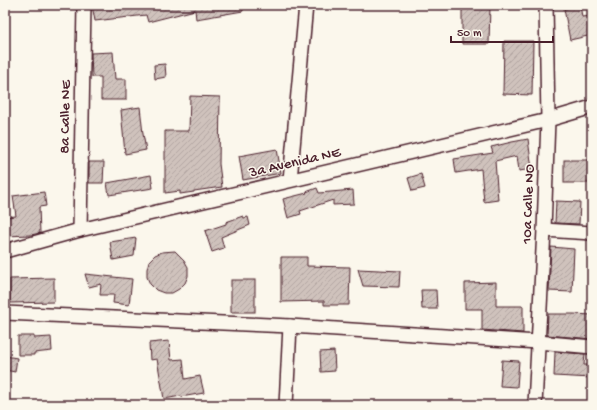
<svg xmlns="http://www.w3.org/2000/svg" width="597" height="410" font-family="'Gochi Hand',sans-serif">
<defs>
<pattern id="building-hatch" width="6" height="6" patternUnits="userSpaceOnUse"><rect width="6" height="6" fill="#cfc2bc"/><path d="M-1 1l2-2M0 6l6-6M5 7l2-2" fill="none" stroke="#b3a6a2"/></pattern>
</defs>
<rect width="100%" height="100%" fill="#fbf7ec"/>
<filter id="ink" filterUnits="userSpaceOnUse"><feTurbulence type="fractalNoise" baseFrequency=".025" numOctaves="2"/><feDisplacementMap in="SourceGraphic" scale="8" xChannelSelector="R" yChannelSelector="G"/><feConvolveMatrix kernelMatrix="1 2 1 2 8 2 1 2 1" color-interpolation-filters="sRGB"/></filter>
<g filter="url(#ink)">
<g fill="url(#building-hatch)" stroke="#4a1f2b">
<polygon points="92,5 243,5 243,11 196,19 195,10 148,22 146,15 95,21"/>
<polygon points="462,5 490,5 489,44 462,44"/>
<polygon points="580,5 582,17 590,16 592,27 592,35 570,40 564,9"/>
<polygon points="504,41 533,41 532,95 503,94"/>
<polygon points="113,52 115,79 126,79 126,100 101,100 101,77 92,77 91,53"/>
<polygon points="165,64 166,77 155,79 154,65"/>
<polygon points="190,96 220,97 219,164 222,187 194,191 194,192 180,194 180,191 165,193 165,131 189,131"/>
<polygon points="140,107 143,134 146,150 125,154 121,110"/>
<polygon points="528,139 532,169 519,171 517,156 495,161 498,200 484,202 481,169 456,173 454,159 493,153 491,147 512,142"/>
<polygon points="277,149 281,173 243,180 239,156"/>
<rect x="564" y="160" width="28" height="23"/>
<polygon points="89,162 104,162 103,183 89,183"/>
<polygon points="421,174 425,188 412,191 408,178"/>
<polygon points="151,175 153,188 109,195 107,183"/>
<polygon points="317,188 319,193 353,190 354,204 333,205 333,200 300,211 301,214 288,218 283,199 307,193 306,192"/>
<polygon points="44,192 46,206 39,207 40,233 31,235 5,236 5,217 16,216 13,196"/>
<polygon points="556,201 580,202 579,224 555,223"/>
<polygon points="243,216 244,218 248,217 250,225 221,237 224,248 212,252 205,231 226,224 226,222"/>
<polygon points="136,238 134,256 113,260 110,242"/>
<polygon points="551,247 574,249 572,292 549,291"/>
<polygon points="175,251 184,260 188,267 188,276 185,283 179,289 172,293 164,293 156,290 150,284 147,277 147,269 149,261 155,255 162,252"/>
<polygon points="281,257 307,257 307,266 350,267 349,305 324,305 324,301 281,302"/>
<polygon points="358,269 400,271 399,287 363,286"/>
<polygon points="85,274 132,279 129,305 113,303 114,295 100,295 101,284 89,287"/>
<polygon points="54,278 54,302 10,303 10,279"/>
<rect x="231" y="280" width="24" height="32"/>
<polygon points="496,282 496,306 523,306 523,333 482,330 482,309 465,309 465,283"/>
<polygon points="421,290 436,290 437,309 422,309"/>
<polygon points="548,314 574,314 592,315 592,339 547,335"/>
<polygon points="18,336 34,336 34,338 51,337 52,351 34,353 34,355 18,355"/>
<polygon points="169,341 171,360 183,359 185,379 200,376 204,393 181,397 181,396 164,399 157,359 150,360 149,343"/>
<polygon points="334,351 335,371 321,372 320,352"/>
<polygon points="555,352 585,354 584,365 592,365 592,378 554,376"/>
<polygon points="5,356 17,358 15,372 5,370"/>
<polygon points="502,360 519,361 517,387 500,386"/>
</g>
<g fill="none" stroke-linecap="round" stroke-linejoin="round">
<g stroke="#4a1f2b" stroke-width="16">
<g id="minor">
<polyline points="290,180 306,5"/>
<polyline points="80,230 84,5"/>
<polyline points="544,230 592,233"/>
<polyline points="5,251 80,230 548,120 592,107"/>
<polyline points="5,313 290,326 538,342 592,347"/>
<polyline points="286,405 290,326"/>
<polyline points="535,405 544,230 548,120 546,5"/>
</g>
</g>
<use href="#minor" stroke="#fbf7ec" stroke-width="13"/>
</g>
</g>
<g text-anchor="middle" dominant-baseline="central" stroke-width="3" stroke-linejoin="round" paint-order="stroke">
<g font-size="15" fill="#4a1f2b" stroke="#fbf7ec">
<text transform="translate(66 117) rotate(-89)">8a Calle NE</text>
<text transform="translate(295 163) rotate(-13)">3a Avenida NE</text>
<text transform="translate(529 204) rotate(-88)">10a Calle NO</text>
</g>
</g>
<rect width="597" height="410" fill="none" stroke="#fbf7ec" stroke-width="20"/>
<rect x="10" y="10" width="577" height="390" fill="none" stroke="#4a1f2b" stroke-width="1.5" filter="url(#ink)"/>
<path d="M451 36v6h102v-6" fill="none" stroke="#4a1f2b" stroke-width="2"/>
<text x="457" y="36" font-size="12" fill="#4a1f2b" stroke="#fbf7ec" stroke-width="3" paint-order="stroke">50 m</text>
</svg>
